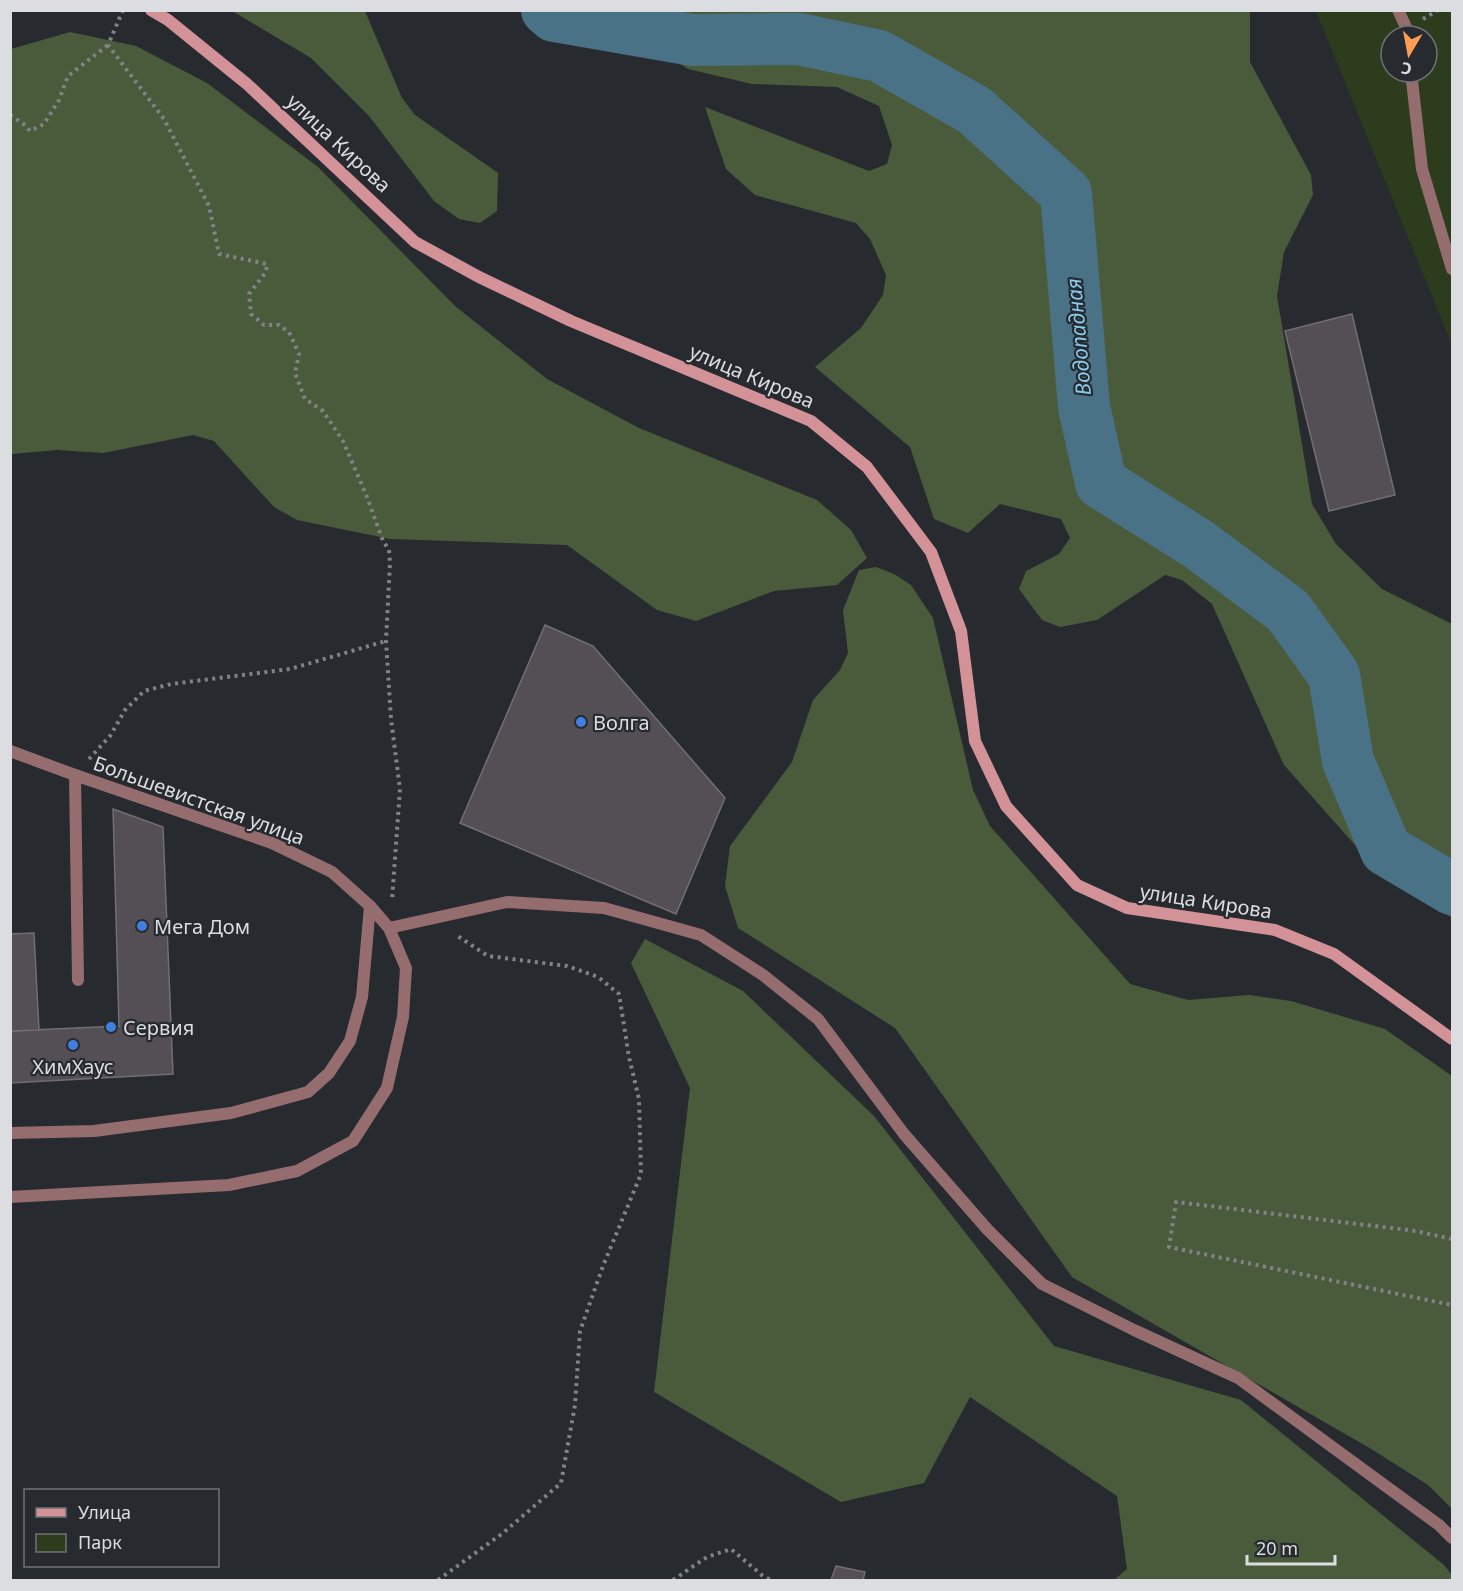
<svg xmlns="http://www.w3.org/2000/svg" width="1463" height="1591" font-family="'Noto Sans',sans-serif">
<rect width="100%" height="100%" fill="#272a2f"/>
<path fill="#2d3c1d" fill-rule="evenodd" d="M1316 11H1452V345ZM1391 36H1427V72H1391Z"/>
<g fill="#4a5b3b">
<polygon points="232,11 365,11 402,98 415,115 498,173 497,211 480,223 459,219 434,201 369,116 311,58"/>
<polygon points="586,11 1250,11 1250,62 1311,175 1313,195 1284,252 1277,296 1312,504 1336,544 1382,589 1452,624 1452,918 1378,871 1284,765 1212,604 1182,580 1165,575 1097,620 1060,627 1042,620 1019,589 1026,571 1059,554 1070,538 1061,519 1000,504 968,533 934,519 910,447 815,367 861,328 883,295 886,275 870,239 856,223 755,195 726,169 705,107 869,171 887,164 892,145 879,106 837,87 752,84 688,69 620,26"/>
<polygon points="70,32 136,46 207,83 318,167 455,306 547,379 639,428 817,500 851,530 867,558 837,585 774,591 696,621 657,610 567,545 390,539 297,520 274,507 214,441 193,435 103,453 57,450 11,454 11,49"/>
<polygon points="876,567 894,574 911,585 933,618 973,790 990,826 1130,984 1188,1000 1249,995 1291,1001 1385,1029 1452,1076 1452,1509 1428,1485 1373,1450 1072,1277 895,1028 738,928 725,886 730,846 792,762 813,700 840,670 848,653 843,610 859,570"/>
<polygon points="645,939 743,991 874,1116 1054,1346 1241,1400 1444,1565 1452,1575 1452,1580 1114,1580 1127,1569 1117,1496 970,1397 924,1483 841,1502 654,1392 690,1088 631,963"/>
</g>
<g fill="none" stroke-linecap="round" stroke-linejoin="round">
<polyline stroke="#4a7286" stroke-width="52" points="547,10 554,16 692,40 799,39 879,56 974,110 1066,193 1084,407 1101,483 1198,544 1288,611 1334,675 1348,761 1386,850 1452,889"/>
</g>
<g fill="#544f55" stroke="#726e74" stroke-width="1.5">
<polygon points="1352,314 1395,495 1329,511 1285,331"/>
<polygon points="545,625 593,646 725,798 676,914 460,823"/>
<polygon points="113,809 163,827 173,1074 10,1083 10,1031 119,1026"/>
<polygon points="34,933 39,1030 10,1031 10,934"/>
<polygon points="836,1566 865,1572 863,1580 831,1580"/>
</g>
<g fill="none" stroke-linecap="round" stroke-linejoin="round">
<g stroke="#818388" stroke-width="4" stroke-dasharray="3 4.5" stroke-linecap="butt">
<polyline points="123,10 108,45 164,119 209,206 219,254 267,264 266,272 249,294 251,314 264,325 279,325 289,332 299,354 295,373 305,399 323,411 343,441 367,497 383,541 389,550 390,563 386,641 391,719 400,789 392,900"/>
<polyline points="1423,19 1438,10"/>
<polyline points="10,115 25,125 30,131 44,124 59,100 68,76 108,45"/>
<polyline points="89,759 110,736 125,710 144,691 171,684 290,669 386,641"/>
<polyline points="1452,1239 1416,1231 1176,1202 1169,1247 1452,1305"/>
<polyline points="438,1580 503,1533 561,1483 575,1405 580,1331 603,1266 641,1174 639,1099 629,1057 619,994 598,977 567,966 488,956 456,935"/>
<polyline points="673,1580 707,1557 731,1549 763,1576 771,1580"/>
</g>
<g stroke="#956d6f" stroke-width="12">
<polyline points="1398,10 1406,27 1407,36"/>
<polyline points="1411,72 1422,169 1452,269"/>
<polyline points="75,775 78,980"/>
<polyline points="10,1133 94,1131 231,1113 308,1092 329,1073 350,1041 362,997 370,906"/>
</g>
<g stroke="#956d6f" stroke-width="12">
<polyline points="10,751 75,775 272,843 332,872 370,906 389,928 406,968 403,1017 387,1088 353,1141 297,1171 229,1185 10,1197"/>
<polyline points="389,928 507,902 604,908 701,935 763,975 818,1019 904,1134 987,1229 1042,1284 1134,1330 1238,1378 1439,1525 1452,1538"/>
</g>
<polyline stroke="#d29297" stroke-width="12" points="151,10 168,20 247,84 415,242 479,277 571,321 811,421 867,467 931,552 961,631 975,741 1006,806 1077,885 1127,908 1275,930 1334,954 1452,1039"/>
</g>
<g fill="#3f7fe0" stroke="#272a2f" stroke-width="2">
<circle cx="581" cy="722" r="6"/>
<circle cx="142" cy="926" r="6"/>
<circle cx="111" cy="1027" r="6"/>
<circle cx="73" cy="1045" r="6"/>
</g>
<g text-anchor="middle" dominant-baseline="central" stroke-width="4.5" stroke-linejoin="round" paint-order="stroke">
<g font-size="20" fill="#dbdde1" stroke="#272a2f">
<text transform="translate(339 143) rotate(43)">улица Кирова</text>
<text transform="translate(752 376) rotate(23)">улица Кирова</text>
<text transform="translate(199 800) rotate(20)">Большевистская улица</text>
<text transform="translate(1206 901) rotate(9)">улица Кирова</text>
</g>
<g font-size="20" fill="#dbdde1" stroke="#272a2f" text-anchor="start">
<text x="593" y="722">Волга</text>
<text x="154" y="926">Мега Дом</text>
<text x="123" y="1027">Сервия</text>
<text x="73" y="1066" text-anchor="middle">ХимХаус</text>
</g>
<g font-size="21" font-style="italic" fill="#87ccee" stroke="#272a2f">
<text transform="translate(1078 337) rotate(-95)">Водопадная</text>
</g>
</g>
<rect width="1463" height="1591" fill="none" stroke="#dbdde1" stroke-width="24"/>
<rect x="24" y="1489" width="195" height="78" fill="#272a2f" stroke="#6f7276" stroke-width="1.5"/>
<rect x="36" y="1508" width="30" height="9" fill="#d29297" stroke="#6f7276" stroke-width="1.5"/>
<text x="78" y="1519" font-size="18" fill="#dbdde1">Улица</text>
<rect x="36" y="1534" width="30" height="18" fill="#2d3c1d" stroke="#6f7276" stroke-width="1.5"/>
<text x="78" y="1549" font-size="18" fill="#dbdde1">Парк</text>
<g transform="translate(1409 54) rotate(190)"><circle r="28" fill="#272a2f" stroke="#6f7276" stroke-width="1.5"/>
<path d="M0-4.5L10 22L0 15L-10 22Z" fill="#fc9d53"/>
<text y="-9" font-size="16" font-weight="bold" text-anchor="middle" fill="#dbdde1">С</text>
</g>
<path d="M1247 1555v9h88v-9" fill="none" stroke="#dbdde1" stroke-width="3"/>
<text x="1256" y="1555" font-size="18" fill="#dbdde1" stroke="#272a2f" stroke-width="4.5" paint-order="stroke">20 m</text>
</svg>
